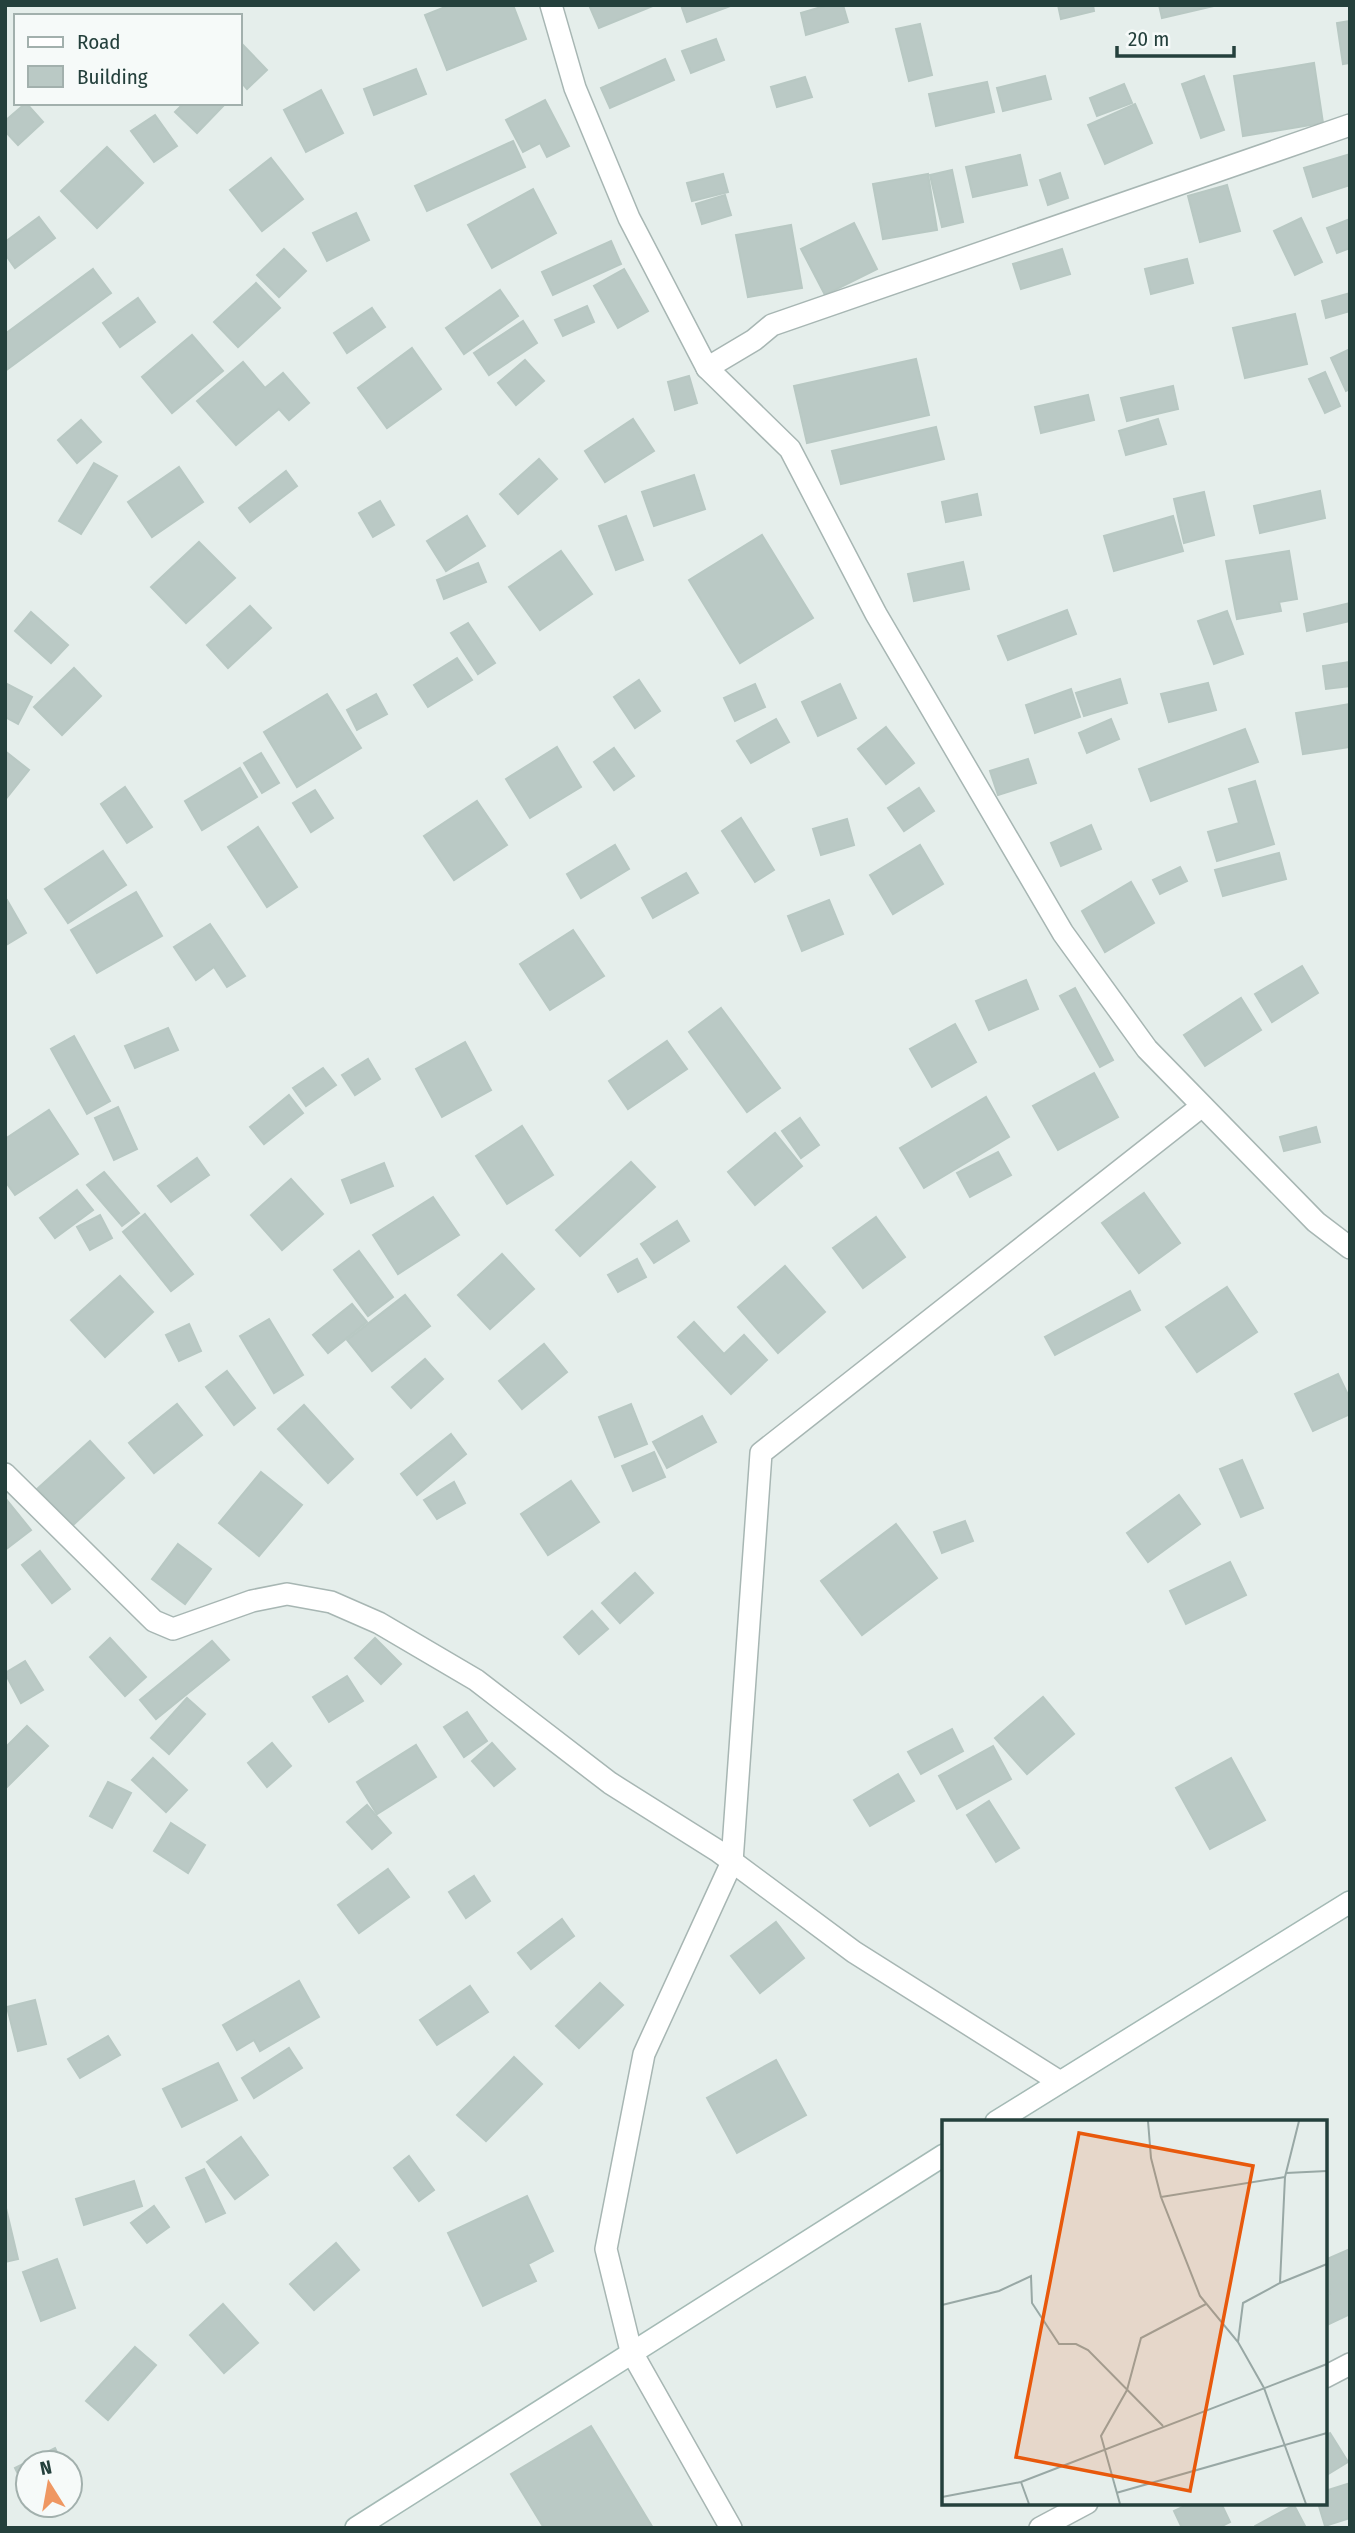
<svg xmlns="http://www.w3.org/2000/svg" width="1355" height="2533" font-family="'Fira Sans Condensed',sans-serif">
<rect width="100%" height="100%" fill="#e5eeeb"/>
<g fill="#bac9c5" stroke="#b8c8c3" stroke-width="2">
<polygon points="450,5 513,5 526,39 447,70 425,15"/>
<polygon points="589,5 655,5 599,28"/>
<polygon points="681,5 733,5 687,22"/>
<polygon points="828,5 843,5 848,22 806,35 801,13"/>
<polygon points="1058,5 1093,5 1094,11 1061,19"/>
<polygon points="1159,5 1218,5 1162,18"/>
<polygon points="1350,21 1350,63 1343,64 1337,23"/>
<polygon points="920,24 932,75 909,81 896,29"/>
<polygon points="716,39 724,60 691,73 682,51"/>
<polygon points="242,44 267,70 247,89 240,81"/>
<polygon points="665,59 674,80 610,108 601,88"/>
<polygon points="1314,63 1323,123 1243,136 1234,76"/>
<polygon points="416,69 426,94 374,115 364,89"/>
<polygon points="1045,76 1051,99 1003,111 997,88"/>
<polygon points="1204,76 1224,130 1201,138 1182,84"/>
<polygon points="805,77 812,97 777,107 771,87"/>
<polygon points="987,82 994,112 936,126 929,94"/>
<polygon points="1124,84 1132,103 1097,116 1090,98"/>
<polygon points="321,90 343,133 306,152 284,110"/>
<polygon points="545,100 569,146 547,157 540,143 523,152 506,120"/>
<polygon points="26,103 43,122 18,145 5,131 5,121"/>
<polygon points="184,103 226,103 197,133 175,112"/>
<polygon points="1135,104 1152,143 1105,164 1088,125"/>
<polygon points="155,115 177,146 154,162 131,131"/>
<polygon points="513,141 525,167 427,211 415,186"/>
<polygon points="107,147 143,183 97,228 61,191"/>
<polygon points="1350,154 1350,185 1313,197 1304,168"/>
<polygon points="1020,155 1027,185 973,197 966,167"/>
<polygon points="271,158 303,199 262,231 230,190"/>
<polygon points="952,170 963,222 942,227 930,175"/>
<polygon points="1060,173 1068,198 1048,205 1040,180"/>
<polygon points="723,174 728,192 692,201 687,183"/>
<polygon points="928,174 937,230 883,239 873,184"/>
<polygon points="1227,185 1240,231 1200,242 1188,196"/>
<polygon points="533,189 556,233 492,268 468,225"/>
<polygon points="725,195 731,215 702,224 696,204"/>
<polygon points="356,213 369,240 327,261 313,233"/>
<polygon points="39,217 55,238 15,268 5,254 5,242"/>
<polygon points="1301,218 1322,262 1295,275 1274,231"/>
<polygon points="1350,219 1350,248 1337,253 1327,228"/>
<polygon points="854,223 877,269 825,295 801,249"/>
<polygon points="791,225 802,288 748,297 736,235"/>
<polygon points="611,241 621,264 553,295 542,272"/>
<polygon points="284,249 306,271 279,297 257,275"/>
<polygon points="1062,249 1070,274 1021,289 1013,264"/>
<polygon points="1187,259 1193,283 1151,294 1145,269"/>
<polygon points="93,269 111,293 5,371 5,334"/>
<polygon points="624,269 648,311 618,328 594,286"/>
<polygon points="256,283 280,308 238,347 214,322"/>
<polygon points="500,290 518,316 464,354 446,328"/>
<polygon points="1350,293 1350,311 1326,318 1322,301"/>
<polygon points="138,298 155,322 120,347 103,323"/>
<polygon points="587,306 594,322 563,336 555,320"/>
<polygon points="372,308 385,327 347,353 334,333"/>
<polygon points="1295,314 1307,364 1245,378 1233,328"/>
<polygon points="523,321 537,343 489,375 474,353"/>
<polygon points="192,335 223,371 172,413 142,377"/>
<polygon points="412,348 441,389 387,428 358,388"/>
<polygon points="1350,349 1350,389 1346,391 1331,358"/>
<polygon points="916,359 929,415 807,443 794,386"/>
<polygon points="525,360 544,381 516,405 498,383"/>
<polygon points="243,362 265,388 283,373 309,403 289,420 279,409 236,445 197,401"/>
<polygon points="1325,372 1340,406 1325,413 1309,379"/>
<polygon points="689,376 697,403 675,410 668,382"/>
<polygon points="1173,386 1178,409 1127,421 1121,398"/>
<polygon points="1088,395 1094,420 1041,433 1035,407"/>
<polygon points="633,419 654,451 605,482 585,451"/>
<polygon points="1158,419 1166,444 1126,455 1119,431"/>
<polygon points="81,420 101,442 77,463 58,440"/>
<polygon points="936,427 944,459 841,484 832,451"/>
<polygon points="539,459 557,479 518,514 500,494"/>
<polygon points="94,463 117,476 81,534 59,521"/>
<polygon points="179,467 203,502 152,537 128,502"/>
<polygon points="286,471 297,486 250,522 239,508"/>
<polygon points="694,475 705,509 654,526 642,492"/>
<polygon points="1320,491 1325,518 1260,533 1254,506"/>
<polygon points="1204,492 1214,535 1184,543 1174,499"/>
<polygon points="977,494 981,515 946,522 942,502"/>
<polygon points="380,501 394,525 373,537 359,513"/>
<polygon points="467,516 485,546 446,571 427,541"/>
<polygon points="626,516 643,560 616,570 599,526"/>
<polygon points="1173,516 1183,551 1114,571 1104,536"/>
<polygon points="762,535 813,618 740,663 689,580"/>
<polygon points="199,542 235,578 186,623 151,587"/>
<polygon points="561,551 592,594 540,630 509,587"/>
<polygon points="1289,551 1297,599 1279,602 1281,611 1237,619 1226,561"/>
<polygon points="963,562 969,589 914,601 908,574"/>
<polygon points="478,563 486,582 444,599 437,580"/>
<polygon points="1350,603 1350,621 1307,631 1304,614"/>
<polygon points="250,606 271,628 228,668 207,645"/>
<polygon points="1067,610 1076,634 1008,660 998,636"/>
<polygon points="1227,611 1243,654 1214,664 1198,621"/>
<polygon points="31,612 68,645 51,663 15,631"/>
<polygon points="468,623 495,663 478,674 451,633"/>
<polygon points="457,658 472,680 428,707 414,685"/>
<polygon points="1350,662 1350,686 1326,689 1323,666"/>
<polygon points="74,668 101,696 62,735 34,707"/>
<polygon points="1120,679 1127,703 1084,716 1076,693"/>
<polygon points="639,680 660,711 635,728 614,697"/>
<polygon points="5,683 32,697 18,724 5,717"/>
<polygon points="1208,683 1216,710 1169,722 1161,694"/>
<polygon points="755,684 765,707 735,721 724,698"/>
<polygon points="840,684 856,718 818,736 802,702"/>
<polygon points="1071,689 1080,717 1035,733 1026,705"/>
<polygon points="327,694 361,748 297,787 264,732"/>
<polygon points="376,694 387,714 357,730 347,710"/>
<polygon points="1350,704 1350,747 1303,754 1296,713"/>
<polygon points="776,719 789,742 751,763 737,741"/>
<polygon points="1111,719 1119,739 1087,753 1079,733"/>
<polygon points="886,727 914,763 886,784 858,749"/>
<polygon points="1245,729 1258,762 1151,801 1139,769"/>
<polygon points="557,747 581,787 530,818 506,779"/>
<polygon points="614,748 634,776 614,790 594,762"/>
<polygon points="5,751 29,770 5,800"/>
<polygon points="261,753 279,783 262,793 244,763"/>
<polygon points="1028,759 1036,783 998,795 990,771"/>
<polygon points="240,768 257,797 202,830 185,801"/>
<polygon points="1255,781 1274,844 1217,861 1208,832 1239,823 1229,789"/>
<polygon points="125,787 152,827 127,843 101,804"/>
<polygon points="919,788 934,811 904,831 888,808"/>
<polygon points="315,790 333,818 311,832 293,803"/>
<polygon points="477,801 507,845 454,880 424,836"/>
<polygon points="741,818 774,870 755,882 722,831"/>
<polygon points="847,819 854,845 821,855 813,829"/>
<polygon points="1091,825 1101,849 1061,866 1051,843"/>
<polygon points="258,827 297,887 267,907 228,847"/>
<polygon points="615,845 629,869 581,898 567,874"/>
<polygon points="920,845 943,884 893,914 870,875"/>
<polygon points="103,851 126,885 68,923 45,889"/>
<polygon points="1279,853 1286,879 1223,896 1215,870"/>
<polygon points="1180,867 1187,881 1160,894 1153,880"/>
<polygon points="686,873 698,893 653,918 642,898"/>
<polygon points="1131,882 1154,923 1105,952 1082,911"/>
<polygon points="136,892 162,936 97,973 71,930"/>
<polygon points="7,900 26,933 6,945 5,901"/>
<polygon points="829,900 843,934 802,951 788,916"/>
<polygon points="210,924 245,976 227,987 214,967 196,980 174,947"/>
<polygon points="573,930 604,976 550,1010 520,964"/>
<polygon points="1302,966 1318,993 1272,1022 1255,994"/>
<polygon points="1026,980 1038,1009 989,1030 976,1001"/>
<polygon points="1075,988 1113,1060 1100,1067 1060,996"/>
<polygon points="1241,998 1261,1030 1205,1066 1184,1035"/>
<polygon points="721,1008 780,1088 747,1112 689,1032"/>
<polygon points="955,1024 976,1062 932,1087 910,1049"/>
<polygon points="168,1028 178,1050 135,1068 125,1046"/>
<polygon points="74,1036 110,1101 87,1114 51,1049"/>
<polygon points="667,1041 687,1069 628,1109 609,1081"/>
<polygon points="465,1042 491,1090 442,1117 416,1069"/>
<polygon points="368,1059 380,1079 355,1095 342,1075"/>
<polygon points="323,1068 336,1085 306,1106 293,1088"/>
<polygon points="1094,1073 1118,1117 1058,1150 1033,1106"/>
<polygon points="289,1095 303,1113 264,1144 250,1127"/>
<polygon points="986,1097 1009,1137 924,1188 900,1148"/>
<polygon points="118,1107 137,1149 114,1160 95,1118"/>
<polygon points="49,1110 78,1154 15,1195 5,1181 5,1139"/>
<polygon points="800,1118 819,1145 801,1158 782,1131"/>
<polygon points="522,1126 553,1175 507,1204 476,1156"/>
<polygon points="1316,1127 1320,1142 1284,1151 1280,1137"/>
<polygon points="775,1133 802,1166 755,1205 728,1172"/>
<polygon points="998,1152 1011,1175 970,1197 957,1173"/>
<polygon points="197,1158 209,1175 171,1202 158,1186"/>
<polygon points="631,1162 655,1187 580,1256 556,1230"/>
<polygon points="384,1163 393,1186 351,1203 342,1180"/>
<polygon points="104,1172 139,1213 122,1226 87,1185"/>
<polygon points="291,1179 323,1214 282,1250 251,1215"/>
<polygon points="77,1190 93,1210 55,1238 40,1218"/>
<polygon points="1144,1193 1180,1243 1139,1273 1102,1223"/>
<polygon points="433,1197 459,1235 398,1274 373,1235"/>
<polygon points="145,1214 193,1274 171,1291 123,1232"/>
<polygon points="100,1215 112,1238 90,1250 77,1227"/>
<polygon points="876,1217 905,1257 863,1288 833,1248"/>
<polygon points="677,1221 689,1241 654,1263 641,1244"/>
<polygon points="359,1251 393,1297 368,1316 334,1270"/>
<polygon points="502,1254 534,1289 490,1329 458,1295"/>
<polygon points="637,1259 646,1277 618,1292 608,1275"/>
<polygon points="785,1266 825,1312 778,1353 738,1307"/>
<polygon points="120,1276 153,1312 105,1357 71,1320"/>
<polygon points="1227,1287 1257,1332 1197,1372 1166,1327"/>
<polygon points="1130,1291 1140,1310 1055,1355 1045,1337"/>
<polygon points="405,1295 430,1326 372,1371 347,1340"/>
<polygon points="352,1304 367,1322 328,1353 313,1335"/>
<polygon points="269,1319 303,1375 274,1393 240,1336"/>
<polygon points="694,1322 724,1354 744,1335 767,1360 731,1394 678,1337"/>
<polygon points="189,1324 201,1351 179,1361 166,1335"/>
<polygon points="544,1344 567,1372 522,1409 499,1381"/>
<polygon points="425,1359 443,1379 411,1408 392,1387"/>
<polygon points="227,1371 255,1408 234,1425 206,1387"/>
<polygon points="1338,1374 1350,1399 1350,1414 1313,1431 1295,1394"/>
<polygon points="177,1404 202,1435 154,1473 129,1443"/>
<polygon points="631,1404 647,1444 615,1457 599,1417"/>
<polygon points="304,1405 353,1459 328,1483 278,1429"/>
<polygon points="702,1416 716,1442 667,1468 653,1442"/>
<polygon points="451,1434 466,1454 417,1495 401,1474"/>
<polygon points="90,1441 124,1478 72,1526 37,1489"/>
<polygon points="654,1452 665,1477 633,1491 622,1466"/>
<polygon points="1242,1460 1263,1508 1241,1517 1220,1469"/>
<polygon points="261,1472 302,1505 259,1556 219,1523"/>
<polygon points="571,1481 599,1522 548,1555 521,1514"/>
<polygon points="454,1482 465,1503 437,1519 424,1500"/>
<polygon points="1179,1495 1200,1524 1148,1562 1127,1533"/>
<polygon points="5,1498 31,1530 5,1550"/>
<polygon points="965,1521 973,1541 942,1553 934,1532"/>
<polygon points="896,1524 937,1578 862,1635 821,1581"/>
<polygon points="178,1544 211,1569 185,1604 152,1579"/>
<polygon points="40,1551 70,1589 52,1603 22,1565"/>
<polygon points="1230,1562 1246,1595 1186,1624 1170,1591"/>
<polygon points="635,1573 653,1593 620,1623 602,1603"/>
<polygon points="592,1611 608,1629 579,1654 564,1637"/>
<polygon points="110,1638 146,1677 125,1696 90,1657"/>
<polygon points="375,1638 401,1664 381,1684 355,1658"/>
<polygon points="212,1641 229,1660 156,1719 140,1700"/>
<polygon points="25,1661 43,1690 21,1703 5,1673"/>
<polygon points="347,1676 363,1701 329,1722 313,1697"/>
<polygon points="1043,1697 1074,1734 1027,1774 995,1738"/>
<polygon points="187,1698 205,1714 169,1754 151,1738"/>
<polygon points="467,1712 487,1741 464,1757 444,1727"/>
<polygon points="27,1726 48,1746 7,1787 5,1748"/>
<polygon points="952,1729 963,1751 921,1774 908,1752"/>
<polygon points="272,1743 291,1766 267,1787 248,1763"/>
<polygon points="492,1743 515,1769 494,1786 472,1761"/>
<polygon points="416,1745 436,1777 377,1814 357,1782"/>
<polygon points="993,1746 1011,1779 957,1809 939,1776"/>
<polygon points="153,1758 187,1790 166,1812 132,1780"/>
<polygon points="1231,1758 1265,1820 1210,1849 1176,1788"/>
<polygon points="898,1774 914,1801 870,1826 854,1800"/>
<polygon points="108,1782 131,1793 112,1828 90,1816"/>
<polygon points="989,1801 1019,1848 996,1862 967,1815"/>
<polygon points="367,1805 391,1833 372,1849 347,1822"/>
<polygon points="171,1823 205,1845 188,1873 154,1851"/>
<polygon points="388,1869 409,1897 359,1933 338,1905"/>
<polygon points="474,1876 490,1901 466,1918 449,1892"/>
<polygon points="562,1919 574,1936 531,1969 518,1953"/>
<polygon points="776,1922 804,1958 760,1993 731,1956"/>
<polygon points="299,1981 319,2017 260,2051 254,2040 237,2050 223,2025"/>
<polygon points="600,1983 623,2005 579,2048 556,2026"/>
<polygon points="470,1986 488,2012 437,2045 420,2020"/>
<polygon points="35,2000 46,2044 18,2051 7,2007"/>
<polygon points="108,2036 120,2055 80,2078 68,2059"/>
<polygon points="289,2048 302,2068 254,2098 242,2078"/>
<polygon points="514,2057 542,2084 486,2141 457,2115"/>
<polygon points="776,2060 806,2115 737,2153 707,2098"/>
<polygon points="218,2063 237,2100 182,2127 163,2089"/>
<polygon points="241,2137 268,2175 235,2199 207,2162"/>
<polygon points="409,2156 434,2190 419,2201 394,2168"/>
<polygon points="204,2169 225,2213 206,2222 186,2178"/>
<polygon points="134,2181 142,2206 84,2225 76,2199"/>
<polygon points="527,2196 553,2251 528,2264 536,2281 483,2306 448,2233"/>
<polygon points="5,2204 18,2259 5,2262"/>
<polygon points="154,2206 169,2227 147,2243 131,2223"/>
<polygon points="336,2243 359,2270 314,2310 290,2284"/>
<polygon points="1350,2249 1350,2314 1325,2326 1325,2296 1330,2294 1325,2284 1325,2260"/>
<polygon points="57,2259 75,2308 41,2321 23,2272"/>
<polygon points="223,2304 258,2343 224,2373 190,2335"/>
<polygon points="135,2347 156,2365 108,2420 86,2401"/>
<polygon points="591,2426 653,2528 544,2528 511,2474"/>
<polygon points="1330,2433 1348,2462 1325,2476 1325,2436"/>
<polygon points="55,2448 62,2463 28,2463 28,2494 15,2468"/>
<polygon points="1350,2483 1350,2518 1325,2526 1318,2503 1325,2503 1325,2491"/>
<polygon points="1191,2503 1221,2503 1230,2522 1218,2528 1182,2528 1174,2511"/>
<polygon points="1294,2505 1306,2528 1255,2528 1255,2526"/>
</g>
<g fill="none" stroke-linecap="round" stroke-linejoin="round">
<g stroke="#a7b6b3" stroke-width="24">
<g id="street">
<polyline points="551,5 575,88 629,218 707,368"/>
<polyline points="1350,125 772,325 754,340 707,368 790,449 876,614 1063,933 1147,1049 1316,1222 1350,1248"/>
<polyline points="5,1474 154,1621 173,1629 252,1601 287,1594 331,1602 379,1623 476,1680 610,1783 718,1851 854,1952 1060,2082"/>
<polyline points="1325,2377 1350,2364"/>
<polyline points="731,2528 631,2351 606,2249 644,2054 732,1862 761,1453 1202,1106"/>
<polyline points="1040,2528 1087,2503"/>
</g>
</g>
<g stroke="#a4bab5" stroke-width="24">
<g id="secondary">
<polyline points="996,2122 1350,1902"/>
<polyline points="356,2528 944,2155"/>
</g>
</g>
<use href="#street" stroke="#fff" stroke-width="21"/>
<use href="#secondary" stroke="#fff" stroke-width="21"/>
</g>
<g transform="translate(942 2120)">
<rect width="385" height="385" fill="#e5eeeb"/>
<path fill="none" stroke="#98a8a5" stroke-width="2" d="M206 1 209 38 219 77M344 53 385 51M343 57 219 77 258 176 296 222 322 268 364 384M338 163 385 144M0 185 57 171 89 156 90 183 117 224H134L146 230 221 306M296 222 301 183 338 163 343 57 357 1M79 362 87 384M174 373 385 313M0 377 79 362 385 244M178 384 159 316 185 270 199 218 264 184"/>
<path fill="#e8590c" fill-opacity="0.15" stroke="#e8590c" stroke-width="3.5" d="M137 13 311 46 248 371 74 337Z"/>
<rect width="385" height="385" fill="none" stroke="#24403c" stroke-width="3.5"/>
</g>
<rect width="1355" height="2533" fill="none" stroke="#24403c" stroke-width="14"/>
<rect x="14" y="14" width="228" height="91" fill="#f6faf9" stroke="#a2b0ad" stroke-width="2"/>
<rect x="28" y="37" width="35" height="10" fill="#ffffff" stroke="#a2b0ad" stroke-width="2"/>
<text x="77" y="49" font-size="21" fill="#24403c">Road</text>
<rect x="28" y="66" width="35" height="21" fill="#bac9c5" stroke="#a2b0ad" stroke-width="2"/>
<text x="77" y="84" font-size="21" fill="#24403c">Building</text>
<g transform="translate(49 2484) rotate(349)"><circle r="33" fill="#f6faf9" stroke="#a2b0ad" stroke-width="2"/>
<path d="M0-5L12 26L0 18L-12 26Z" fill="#ef9762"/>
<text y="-10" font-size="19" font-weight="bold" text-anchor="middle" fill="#24403c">N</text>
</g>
<path d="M1117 46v10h117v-10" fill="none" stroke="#24403c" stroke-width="3.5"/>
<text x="1128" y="46" font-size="21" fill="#24403c" stroke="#f6faf9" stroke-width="5" paint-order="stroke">20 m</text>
</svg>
